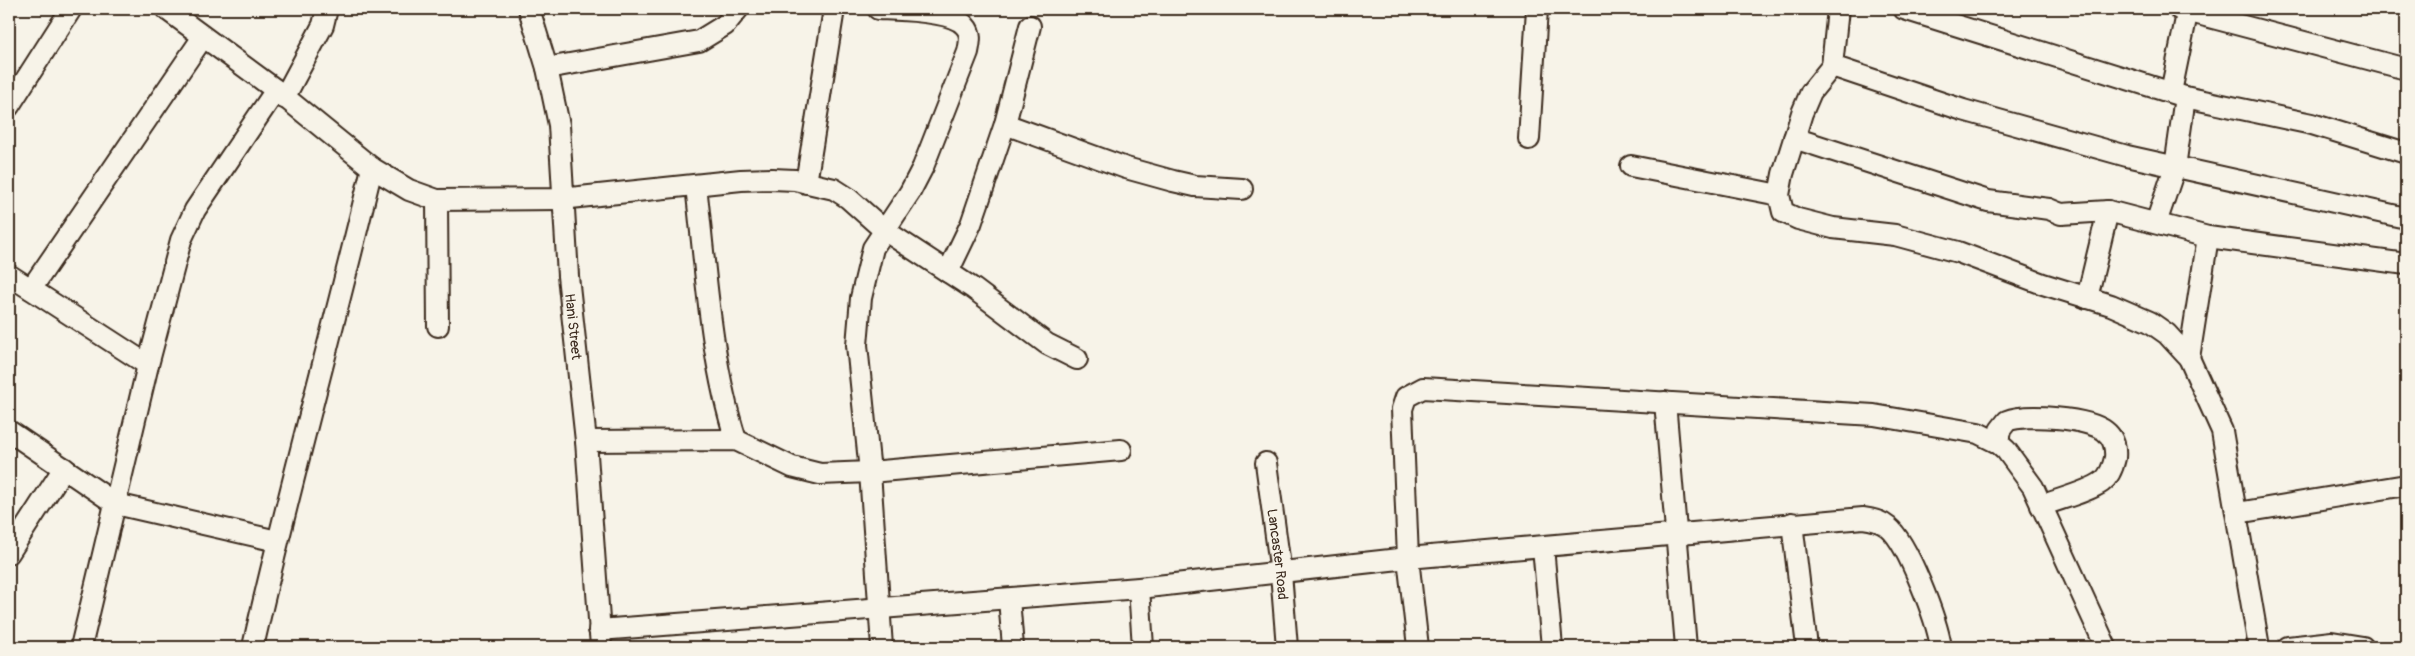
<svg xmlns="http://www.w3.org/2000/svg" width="2415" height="656" font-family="Pangolin,sans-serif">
<rect width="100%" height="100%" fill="#f7f3e8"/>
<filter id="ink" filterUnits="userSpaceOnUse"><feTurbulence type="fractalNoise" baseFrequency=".02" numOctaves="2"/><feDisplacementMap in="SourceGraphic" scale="10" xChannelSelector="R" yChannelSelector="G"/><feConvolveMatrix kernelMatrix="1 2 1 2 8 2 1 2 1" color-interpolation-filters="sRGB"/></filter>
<g filter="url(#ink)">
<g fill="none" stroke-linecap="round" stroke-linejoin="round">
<g stroke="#3b2a1e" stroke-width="24">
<g id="street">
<polyline points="166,9 276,90 372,168 409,190 437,200 561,199 741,180 772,179 795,180 834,189 848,198 884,230 974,289 1047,344 1077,359"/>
<path id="s1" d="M529 9 547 68 559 125 568 276 586 441 601 647"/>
<path d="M878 9C899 10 952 10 965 26 972 33 970 42 968 52L923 167 910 192 873 248 861 298 857 345 870 472 882 647"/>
<polyline points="1838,9 1832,66 1811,92 1802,113 1783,174 1779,195 1783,212 1798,219 1833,228 1895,235 1958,252 2043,284 2111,305 2150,322 2167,334 2189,358 2222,431 2259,647"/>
<polyline points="1904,9 2185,97 2312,124 2406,153"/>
<polyline points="2179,9 2406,69"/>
<polyline points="1832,66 1963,110 2127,156 2406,218"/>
<polyline points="547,68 699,41 725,25 738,9"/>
<polyline points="2171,92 2188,9"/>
<polyline points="284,98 323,25 327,9"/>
<polyline points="9,106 71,9"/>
<polyline points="1005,124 1126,168 1173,181 1195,186 1242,189"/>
<polyline points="1794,138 1988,201 2049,209 2061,214 2108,211 2208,237 2406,264"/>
<polyline points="1529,139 1537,9"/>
<polyline points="1631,166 1779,195"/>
<polyline points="806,183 834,9"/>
<path d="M696 186C706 270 710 359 736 440"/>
<polyline points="437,200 438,326"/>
<polyline points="2156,223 2175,167 2185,97"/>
<polyline points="948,272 971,224 1005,124 1030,26"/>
<polyline points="9,275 148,365"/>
<polyline points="31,289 203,37"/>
<polyline points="2087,298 2108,211"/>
<polyline points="2189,358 2208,237"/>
<polyline points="1665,402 1686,647"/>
<polyline points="9,431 116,504 277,541"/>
<polyline points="586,441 736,440 792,467 820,474 870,472 1121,450"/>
<path d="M1998 443 2000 430 2007 421C2025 413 2089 418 2105 431 2114 438 2116 447 2115 458 2113 467 2110 476 2102 482 2088 492 2059 499 2041 506"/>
<path id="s2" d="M1266 463 1281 573 1287 647"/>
<polyline points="2237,513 2406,485"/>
<polyline points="1792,523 1807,647"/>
<polyline points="1543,547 1552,647"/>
<polyline points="9,553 64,468"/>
<polyline points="1139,588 1143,647"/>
<polyline points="1009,599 1013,647"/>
<path d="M599 630 1139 588 1408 558 1863 518C1872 519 1881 521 1888 527 1908 543 1937 621 1941 647"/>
<polyline points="81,647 148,365 181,240 195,210 276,90"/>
<path d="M253 647C289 487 334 328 372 168"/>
<polyline points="1418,647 1408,558 1402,409 1406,397 1423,388 1874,415 1978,433 1998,443 2006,450 2033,487 2106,647"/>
<polyline points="2288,647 2332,642 2363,647"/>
</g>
</g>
<use href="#street" stroke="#f7f3e8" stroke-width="20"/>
</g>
</g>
<g text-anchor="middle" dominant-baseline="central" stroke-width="5" stroke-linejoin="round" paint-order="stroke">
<g font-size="14" fill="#3b2a1e" stroke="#f7f3e8">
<text stroke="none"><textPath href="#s1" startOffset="322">Hani Street</textPath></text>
<text stroke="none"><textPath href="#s2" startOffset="92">Lancaster Road</textPath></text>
</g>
</g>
<rect width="2415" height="656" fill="none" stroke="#f7f3e8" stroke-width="30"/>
<rect x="15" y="15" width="2385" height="626" fill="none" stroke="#3b2a1e" stroke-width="2" filter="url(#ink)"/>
</svg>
